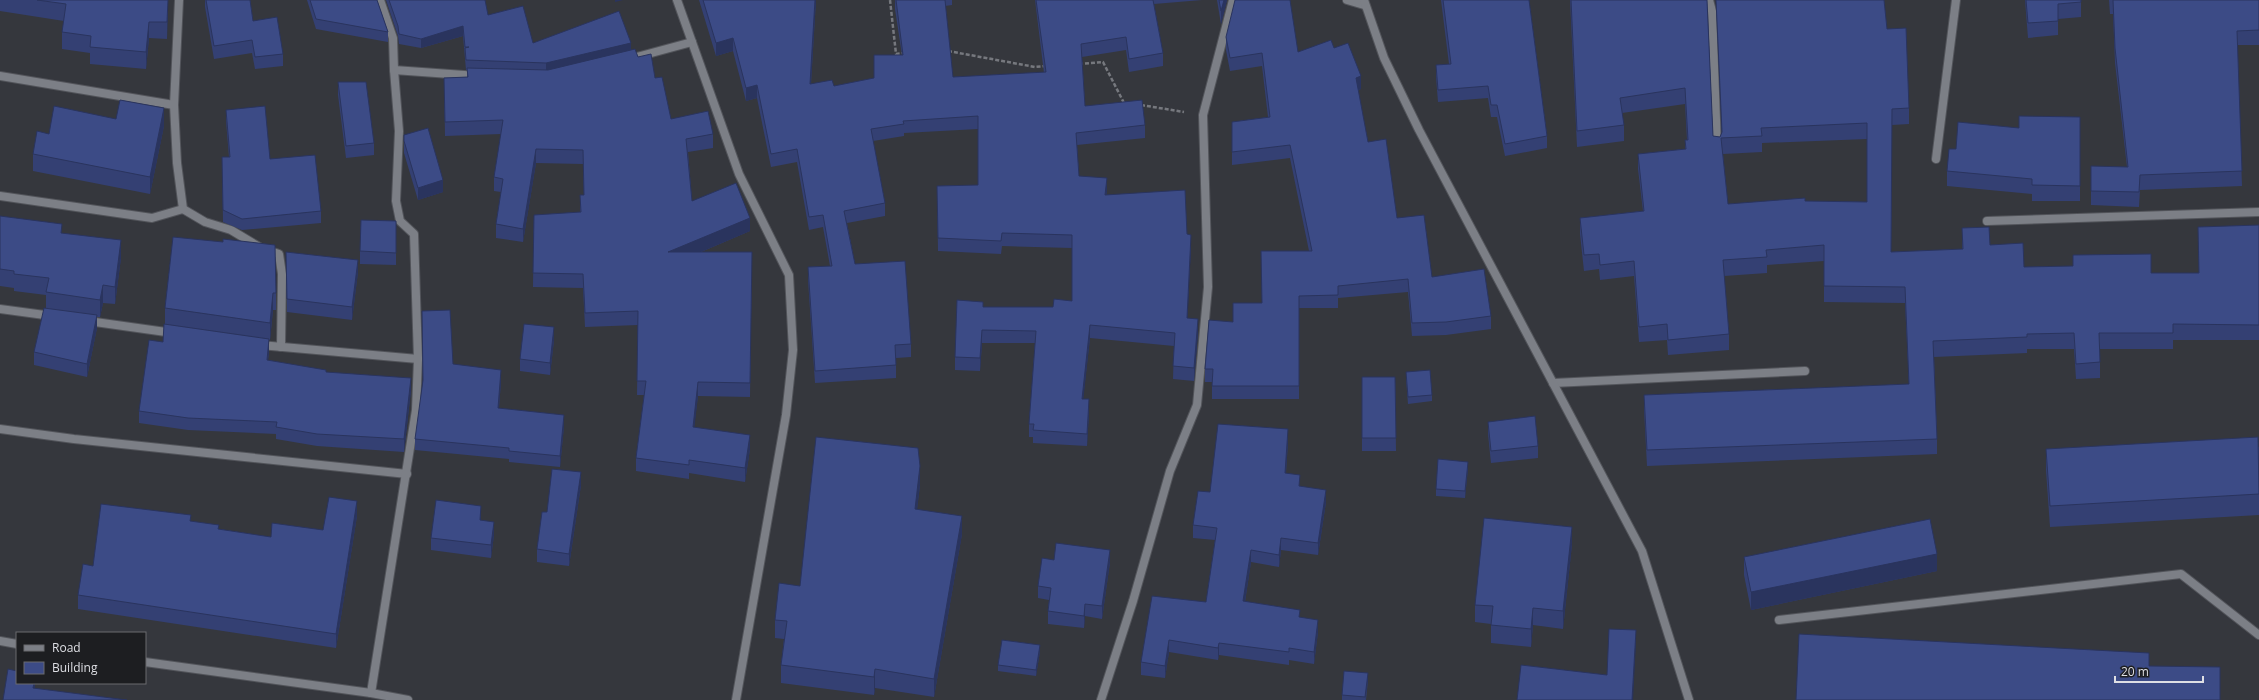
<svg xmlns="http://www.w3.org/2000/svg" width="2259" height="700" font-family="'Open Sans',sans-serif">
<rect width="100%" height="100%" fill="#35373d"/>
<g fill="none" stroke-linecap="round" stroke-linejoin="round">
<g stroke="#52545a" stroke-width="10">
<g id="minor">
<polyline points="179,0 174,105 177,163 183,209 205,222 231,230 261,248 279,254 282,274 281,347"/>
<polyline points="677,0 739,174 789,275 793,350 786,415 736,700"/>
<polyline points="1347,0 1364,5"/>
<polyline points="1709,0 1712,11 1717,147"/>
<polyline points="633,58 692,42"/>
<polyline points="394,70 478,76"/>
<polyline points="0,76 174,105"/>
<polyline points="1936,159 1956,0"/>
<polyline points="0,196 152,218 183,209"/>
<polyline points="1987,221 2259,212"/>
<polyline points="0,309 52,316"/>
<polyline points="88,321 173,333"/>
<polyline points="260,345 418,359"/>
<polyline points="1553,383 1805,371"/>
<polyline points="0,429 74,439 407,474"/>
<polyline points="1779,620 2181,574 2259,635"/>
<polyline points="371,693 416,410 418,359 414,234 400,221 396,201 399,131 394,70 393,38 380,0"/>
<polyline points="1101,700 1133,601 1170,471 1197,405 1208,287 1203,115 1233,0"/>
</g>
</g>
<g stroke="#52545a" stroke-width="10">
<g id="tertiary">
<polyline points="1364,0 1384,58 1419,130 1642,551 1689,700"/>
<polyline points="0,641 17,644"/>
<polyline points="145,662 371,693 408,700"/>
</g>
</g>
<g stroke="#76787e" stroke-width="2.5" stroke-dasharray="4 2" stroke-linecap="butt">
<polyline points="890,0 896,54 904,53"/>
<polyline points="948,51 1035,67 1046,66"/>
<polyline points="1079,64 1103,62 1124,103"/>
<polyline points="1141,105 1184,112"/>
</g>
<use href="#minor" stroke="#7c7f86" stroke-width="8"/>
<use href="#tertiary" stroke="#7c7f86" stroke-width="8"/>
</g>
<g fill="#344073" fill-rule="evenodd">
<polygon points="0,0 168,0 167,39 149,38 146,69 90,64 90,53 62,49 62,32 64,21 0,11"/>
<polygon points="205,0 250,0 253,21 283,54 283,66 255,69 252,53 214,59 205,7"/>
<polygon points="307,0 377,0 388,32 388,42 316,29"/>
<polygon points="386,0 485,0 488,15 533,43 631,50 638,57 655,78 671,119 713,134 713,148 688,152 692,201 750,231 701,252 752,252 750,397 698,396 694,427 750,449 745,482 689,473 689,479 636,471 636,458 644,395 637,395 638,325 585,327 583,288 533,287 534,215 580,212 580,195 584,195 583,164 536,163 523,242 496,238 496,224 501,192 494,191 494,177 501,134 445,136 444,78 467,77 467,70 466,70 463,36 421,48 399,44 398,36"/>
<polygon points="699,0 816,0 811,84 834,86 874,78 902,55 895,9 895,0 952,0 952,5 945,6 953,77 1044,73 1035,0 1202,0 1154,4 1163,53 1163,66 1129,72 1126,50 1082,57 1085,106 1145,125 1145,138 1077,145 1079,176 1107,191 1106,195 1187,234 1191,247 1187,318 1198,332 1194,381 1173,379 1174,346 1090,338 1083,399 1089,412 1087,446 1033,443 1033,437 1029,437 1029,424 1035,343 982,343 980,371 955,370 955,357 983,307 1053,307 1072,301 1072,248 1002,246 1001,254 938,251 937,186 978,185 978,129 904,133 904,136 873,141 885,203 885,216 847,223 855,264 911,344 911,357 896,358 896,378 815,383 808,280 808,267 830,266 823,227 809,230 797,162 771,167 757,98 746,101 733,51 716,56"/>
<polygon points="1217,0 1227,0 1221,24"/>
<polygon points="1441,0 1529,0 1547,136 1547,148 1505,156 1497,117 1491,117 1488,98 1438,102 1436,77 1436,65 1449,64"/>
<path d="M1570 0H1707L1713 136 1720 137 1722 133 1716 0H1884L1887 29 1909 108V124L1892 125 1891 252 1962 249V228L1990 245 2024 267 2151 273H2198L2259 225V340H2173V349H2100V378L2076 379 2074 349H2027V353L1934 357 1937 439V454L1647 466 1644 410V395L1909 384 1905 303 1824 302V261L1767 265V273L1724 276 1729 334V350L1668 355 1667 340 1639 342 1634 276 1600 280 1599 269 1584 271 1580 234V218L1643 211 1638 169V154L1685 149V140H1687L1685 104 1622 113 1624 125V141L1577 147ZM1867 139V202L1805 201 1728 204 1723 154 1762 152V143Z"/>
<polygon points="2025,0 2081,0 2081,17 2058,19 2058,35 2028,38"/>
<polygon points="2109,0 2259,0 2259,45 2237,45 2242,186 2140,190 2139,207 2091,205 2091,191 2127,167 2115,63 2113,14 2110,14"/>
<polygon points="1226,37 1298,52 1334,48 1361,89 1358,90 1368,142 1397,218 1432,277 1491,316 1491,329 1446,335 1412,336 1408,292 1338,298 1338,308 1299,308 1299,399 1212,399 1212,382 1205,382 1205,369 1233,322 1262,303 1309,251 1290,158 1232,165 1232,122 1268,117 1262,66 1230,71 1226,50"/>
<polygon points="338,82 374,143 374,155 346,158 338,95"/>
<polygon points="226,110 270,159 321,211 321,223 242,230 223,222 222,157 229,157 226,121"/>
<polygon points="2080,117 2080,201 2032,201 2032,194 1947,186 1947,171 1956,149 2019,128"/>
<polygon points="116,119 164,126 150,194 33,171 33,154 49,134"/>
<polygon points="404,135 443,192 418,200 404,153"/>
<polygon points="0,216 62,233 121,258 115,304 103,303 100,317 97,317 97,328 87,377 34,365 34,352 46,308 46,295 14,291 14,288 0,286"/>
<polygon points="396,221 396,265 360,264 360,251"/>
<polygon points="173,237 276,293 276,310 273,310 270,340 269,340 269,351 268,360 411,390 404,452 317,446 276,439 276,434 188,430 139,423 139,411 163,342 165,325 165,308"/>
<polygon points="286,252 358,272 352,320 287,312"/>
<polygon points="554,340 550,375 520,371 520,359"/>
<polygon points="453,364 501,381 499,408 564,426 560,467 509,462 509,459 415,450 415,439"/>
<polygon points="1406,372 1432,395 1432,401 1408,404 1406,379"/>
<polygon points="1362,377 1395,377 1396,451 1362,451"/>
<polygon points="1488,422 1538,446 1538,458 1491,463 1488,434"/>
<polygon points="1288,442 1286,473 1300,486 1326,502 1318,555 1281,550 1279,567 1251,562 1245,602 1300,617 1318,632 1314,664 1289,660 1289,665 1219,655 1218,660 1169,652 1165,678 1141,675 1141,662 1206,602 1215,540 1193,538 1193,525 1210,492"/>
<polygon points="2259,447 2259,515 2050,527 2046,470 2046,449"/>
<polygon points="1468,468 1465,498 1436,496 1436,489"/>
<polygon points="581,485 569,566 537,562 537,549 547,512"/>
<polygon points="920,485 917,509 962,534 934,697 875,688 874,695 781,683 781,665 784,639 775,638 775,620 800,586"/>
<polygon points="357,516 336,648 78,609 78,595 93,566 191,521 219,529 271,537 323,530"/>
<polygon points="481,519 481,521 494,535 491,558 431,550 431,538"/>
<polygon points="1572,544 1563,629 1533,625 1531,647 1491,643 1491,624 1475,622 1475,605"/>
<polygon points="1744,557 1937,571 1751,610 1744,575"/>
<polygon points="1054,560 1110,562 1102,619 1085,616 1084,628 1048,624 1048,611 1049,600 1038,598 1038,586"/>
<polygon points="1040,651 1036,676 998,671 998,665"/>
<polygon points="1368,680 1366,700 1342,700 1342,695"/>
</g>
<g fill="#2a345e">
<polygon points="168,0 167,39 167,22"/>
<polygon points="615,0 623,0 615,2"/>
<polygon points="815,0 816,0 810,97 810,84"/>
<polygon points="1224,0 1227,0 1221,24 1221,11"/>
<polygon points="149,22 149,38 146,69 146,52"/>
<polygon points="463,26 463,36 421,48 421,39"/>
<polygon points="733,38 733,51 716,56 716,43"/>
<polygon points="631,43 631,53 546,72 546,63"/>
<polygon points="1361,76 1361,89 1356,91 1356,78"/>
<polygon points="757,85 757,98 746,101 746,88"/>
<polygon points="164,108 164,126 150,194 150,177"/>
<polygon points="536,149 536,163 523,242 523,229"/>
<polygon points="1107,178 1107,191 1105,208 1105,195"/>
<polygon points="443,180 443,192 418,200 418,188"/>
<polygon points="750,218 750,231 668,266 668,252"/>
<polygon points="1191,235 1191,247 1187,331 1187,318"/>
<polygon points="121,240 121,258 115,304 115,287"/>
<polygon points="358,260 358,272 352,320 352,307"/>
<polygon points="103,285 103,303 100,317 100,300"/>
<polygon points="273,293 273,310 270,340 270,323"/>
<polygon points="97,315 97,328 87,377 87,364"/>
<polygon points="1198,319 1198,332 1194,381 1194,368"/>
<polygon points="1090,325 1090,338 1082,412 1082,399"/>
<polygon points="554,327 554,340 550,375 550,363"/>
<polygon points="982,330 982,343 980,371 980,358"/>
<polygon points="269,339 269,351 267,373 267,360"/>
<polygon points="501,370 501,381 498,419 498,408"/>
<polygon points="411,378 411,390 404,452 404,439"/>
<polygon points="698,382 698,396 693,440 693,427"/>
<polygon points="1089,399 1089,412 1087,446 1087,434"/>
<polygon points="564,415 564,426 560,467 560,456"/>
<polygon points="1288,429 1288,442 1285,485 1285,473"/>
<polygon points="750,435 750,449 745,482 745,468"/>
<polygon points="1468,462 1468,468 1465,498 1465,491"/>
<polygon points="920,466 920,485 915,527 915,509"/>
<polygon points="581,472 581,485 569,566 569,554"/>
<polygon points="1326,490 1326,502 1318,555 1318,543"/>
<polygon points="357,501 357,516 336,648 336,634"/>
<polygon points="481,506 481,519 480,533 480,520"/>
<polygon points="962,516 962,534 934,697 934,679"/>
<polygon points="494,522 494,535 491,558 491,545"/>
<polygon points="1572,527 1572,544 1563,629 1563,611"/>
<polygon points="1281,538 1281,550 1279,567 1279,555"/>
<polygon points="1110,550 1110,562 1102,619 1102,606"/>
<polygon points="1251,550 1251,562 1243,614 1243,601"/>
<polygon points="1937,554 1937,571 1751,610 1751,592"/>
<polygon points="1085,604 1085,616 1084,628 1084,616"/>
<polygon points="1533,608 1533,625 1531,647 1531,629"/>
<polygon points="1318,620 1318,632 1314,664 1314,652"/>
<polygon points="1636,630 1636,642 1633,700 1632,700"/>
<polygon points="1169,640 1169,652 1165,678 1165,666"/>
<polygon points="1219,643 1219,655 1218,660 1218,648"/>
<polygon points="1040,645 1040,651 1036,676 1036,670"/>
<polygon points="875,669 875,688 874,695 874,677"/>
<polygon points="1368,673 1368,680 1365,700 1365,697"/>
<polygon points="34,683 35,683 35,688 33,688"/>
</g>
<g fill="#3c4b86" stroke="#2a345e" fill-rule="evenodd">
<polygon points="37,0 168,0 167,22 149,22 146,52 90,47 91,36 62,32 66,4"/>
<polygon points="206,0 250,0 253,21 277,17 283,54 255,57 252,40 214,46"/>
<polygon points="310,0 377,0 388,32 316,19"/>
<polygon points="389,0 485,0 488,15 523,6 533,43 619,11 631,43 546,63 466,60 465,48 469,47 465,47 463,26 421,39 399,34 398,26"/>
<polygon points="703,0 815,0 810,84 832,80 834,86 874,78 874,55 903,55 896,0 945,0 953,77 1046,72 1036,0 1153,0 1163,53 1129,59 1126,37 1081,44 1085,106 1142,100 1145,125 1076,133 1079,176 1107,178 1105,195 1185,190 1187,234 1191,235 1187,318 1198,319 1194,368 1173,366 1175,333 1090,325 1082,399 1089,399 1087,434 1033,430 1034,424 1029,424 1036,331 982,330 980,358 955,357 957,300 983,302 983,307 1053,307 1054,299 1072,301 1072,235 1002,233 1001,241 938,238 937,186 978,185 978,116 903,121 904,124 871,129 885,203 844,211 855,264 905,261 911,344 895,345 896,365 815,371 808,267 832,266 823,215 809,217 797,149 771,154 757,85 746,88 733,38 716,43"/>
<polygon points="1219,0 1224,0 1221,11"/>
<polygon points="1235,0 1290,0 1298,52 1331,40 1334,48 1348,43 1361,76 1356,78 1368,142 1386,139 1397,218 1424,215 1432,277 1484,269 1491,316 1446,322 1412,323 1408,279 1338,286 1338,295 1299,296 1299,386 1212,386 1213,369 1205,369 1209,320 1233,322 1233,303 1262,303 1261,251 1312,251 1290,145 1232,152 1232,122 1270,117 1262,53 1230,58 1226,37"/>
<polygon points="1443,0 1529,0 1547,136 1505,144 1497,105 1491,105 1488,86 1438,90 1436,65 1451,64"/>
<path d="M1571 0H1707L1713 136 1720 137 1722 132 1716 0H1884L1887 29 1906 28 1909 108 1892 109 1891 252 1963 249 1962 228 1989 227 1990 245 2023 243 2024 267 2073 266V255L2151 254V273H2199L2198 227 2259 225V325L2173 324V333H2099L2100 362 2076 364 2074 333 2027 334V337L1933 341 1937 439 1647 450 1644 395 1909 384 1905 287 1824 286V245L1766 250 1767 257 1723 260 1729 334 1668 340 1667 324 1639 327 1634 261 1600 265 1599 254 1584 255 1580 218 1644 211 1638 154 1686 149 1685 140H1688L1685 88 1620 98 1624 125 1577 131ZM1867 123V202L1805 201V198L1728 204 1721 138 1762 136 1761 128Z"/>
<polygon points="2026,0 2081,0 2081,2 2058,4 2058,21 2028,23"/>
<polygon points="2113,0 2259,0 2259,30 2237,31 2242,171 2140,175 2139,192 2091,191 2091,166 2128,167 2115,48"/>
<polygon points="635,49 638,57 651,54 655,78 662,77 671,119 708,111 713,134 686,139 692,201 736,183 750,218 668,252 752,252 750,383 698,382 693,427 750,435 745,468 689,460 689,465 636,458 646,381 637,381 638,311 585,313 583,274 533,273 534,215 581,212 580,195 584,195 583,150 536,149 523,229 496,224 503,179 494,177 503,120 445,122 444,78 468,77 467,68 548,70"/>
<polygon points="338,82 366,82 374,143 346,146"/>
<polygon points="120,100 164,108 150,177 33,154 37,131 49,134 54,106 116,119"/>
<polygon points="265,106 270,159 315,155 321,211 242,219 223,210 222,157 230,157 226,110"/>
<polygon points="2019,116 2080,117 2080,186 2032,185 2032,179 1947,171 1949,149 1956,149 1958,122 2019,128"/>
<polygon points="428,128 443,180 418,188 404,141 404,135"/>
<polygon points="0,216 62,224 61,233 121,240 115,287 103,285 100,300 46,292 49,278 14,274 14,271 0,269"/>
<polygon points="361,220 396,221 396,253 360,251"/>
<polygon points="173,237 223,242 223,239 275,245 276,293 273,293 270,323 165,308"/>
<polygon points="286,252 358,260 352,307 287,299"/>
<polygon points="44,308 97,315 87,364 34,352"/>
<polygon points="450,310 453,364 501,370 498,408 564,415 560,456 509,451 509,448 415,439 423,380 422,311"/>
<polygon points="164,324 269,339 267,360 326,370 326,372 411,378 404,439 317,434 276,427 277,422 188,418 139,411 149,340 163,342"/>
<polygon points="524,324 554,327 550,363 520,359"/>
<polygon points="1430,370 1432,395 1408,397 1406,372"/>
<polygon points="1362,377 1395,377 1396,438 1362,438"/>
<polygon points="1535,416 1538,446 1491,451 1488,422"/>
<polygon points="1218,424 1288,429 1285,473 1300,475 1299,486 1326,490 1318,543 1281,538 1279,555 1251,550 1243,601 1300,610 1299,617 1318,620 1314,652 1289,648 1289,652 1219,643 1218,648 1169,640 1165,666 1141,662 1152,596 1206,602 1217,528 1193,525 1198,491 1210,492"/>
<polygon points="816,437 918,448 920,466 915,509 962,516 934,679 875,669 874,677 781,665 787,621 775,620 779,583 800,586"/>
<polygon points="2258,437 2259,494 2050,506 2046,449"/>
<polygon points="1438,459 1468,462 1465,491 1436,489"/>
<polygon points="552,469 581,472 569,554 537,549 542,512 547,512"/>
<polygon points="329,497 357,501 336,634 78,595 83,564 93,566 101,504 191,515 190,521 219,525 218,529 271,537 272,523 323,530"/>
<polygon points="436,500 481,506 480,520 494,522 491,545 431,538"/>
<polygon points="1484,518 1572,527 1563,611 1533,608 1531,629 1491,625 1493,606 1475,605"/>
<polygon points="1930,519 1937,554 1751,592 1744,557"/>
<polygon points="1056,543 1110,550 1102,606 1085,604 1084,616 1048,611 1051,588 1038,586 1042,558 1054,560"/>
<polygon points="1609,629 1636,630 1632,700 1517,700 1521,665 1607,675"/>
<polygon points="1799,634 2149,653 2149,666 2220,667 2220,700 1796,700"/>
<polygon points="1002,640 1040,645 1036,670 998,665"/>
<polygon points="8,669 17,671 17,683 34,683 33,688 127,700 3,700"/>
<polygon points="1344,671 1368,673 1365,697 1342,695"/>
</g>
<rect x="16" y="632" width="130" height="52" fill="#1d1e21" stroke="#6a6b6f"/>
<rect x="24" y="645" width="20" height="6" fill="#7c7f86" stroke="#6a6b6f"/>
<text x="52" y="652" font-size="12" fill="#dedfe4">Road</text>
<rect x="24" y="662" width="20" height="12" fill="#3c4b86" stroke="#6a6b6f"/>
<text x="52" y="672" font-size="12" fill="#dedfe4">Building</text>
<path d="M2115 676v6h88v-6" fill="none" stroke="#dedfe4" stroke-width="2"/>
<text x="2121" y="676" font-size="12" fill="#dedfe4" stroke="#1d1e21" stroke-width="3" paint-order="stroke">20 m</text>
</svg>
